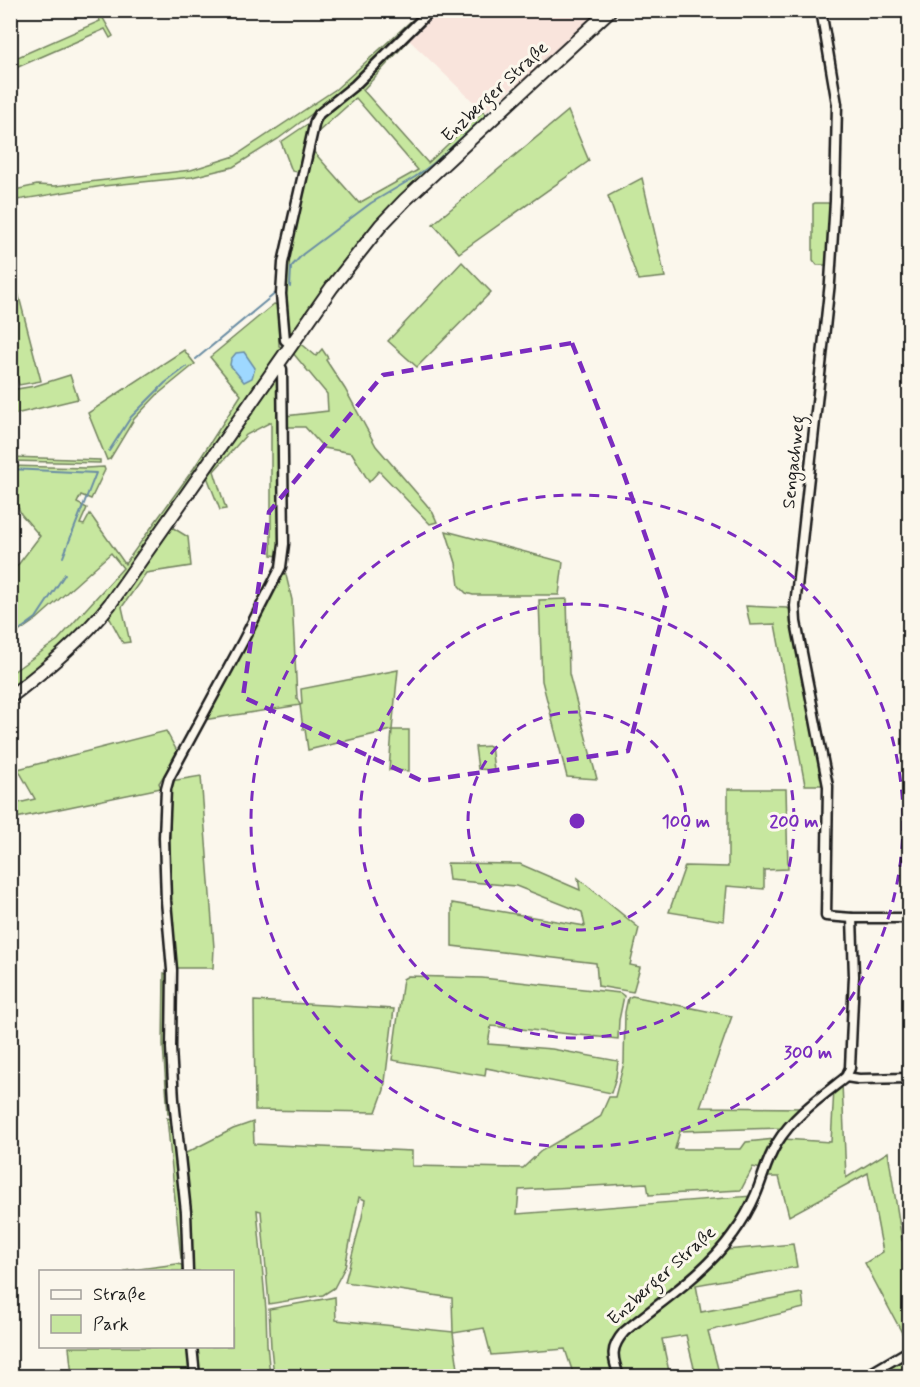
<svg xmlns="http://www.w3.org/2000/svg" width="920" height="1387" font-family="Mynerve,sans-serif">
<rect width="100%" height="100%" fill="#fbf7ec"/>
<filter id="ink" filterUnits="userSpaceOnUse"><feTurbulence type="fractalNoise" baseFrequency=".0167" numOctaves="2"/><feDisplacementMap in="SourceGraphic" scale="12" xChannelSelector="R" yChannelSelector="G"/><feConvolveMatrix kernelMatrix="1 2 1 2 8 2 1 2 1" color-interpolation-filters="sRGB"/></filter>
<g filter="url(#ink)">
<polygon fill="#f9e4dc" points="437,11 603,11 519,88 515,85 485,113 408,39"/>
<g fill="#c7e79f" stroke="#72825e" stroke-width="1.5">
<polygon points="95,11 99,11 113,36 110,38 105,29 11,70 11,60 100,21"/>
<polygon points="422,11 428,11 352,84 278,139 233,167 192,177 103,186 11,201 10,191 37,185 55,186 191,170 235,156 336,89"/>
<path d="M407 38 409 40 363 90 428 163 483 111 489 117 425 177 294 332 291 333 287 330C286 320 284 308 284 298 285 248 302 199 313 151L359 203 418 170 356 98 318 132 316 128 320 119Z"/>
<polygon points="568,111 589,161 459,253 433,224"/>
<polygon points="306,125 310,127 299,172 292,171 281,142"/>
<polygon points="642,178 665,277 638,280 608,196"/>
<polygon points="815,203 828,203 832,206 830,259 827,265 817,265 813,260 813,204"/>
<polygon points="462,262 491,292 417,367 388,341"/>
<polygon points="11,266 41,381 19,385 11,351"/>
<polygon points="274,304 278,305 279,346 282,347 247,400 102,607 69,641 11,690 10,674 58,640 123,568 111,553 37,619 11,637 11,574 40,536 21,514 13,495 11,495 11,466 85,468 104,467 105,470 91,499 81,495 77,503 87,508 80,524 84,525 90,514 125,564 194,468 241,395 210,357"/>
<polygon points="298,341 316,356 322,349 328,358 326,360 345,389 376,446 426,504 433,513 437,522 430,524 379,471 369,482 352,453 324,448 305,427 286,427 285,416 328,411 327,394 292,352"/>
<polygon points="184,350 195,364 157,395 134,419 110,459 107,460 88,413"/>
<polygon points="277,370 280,372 280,540 279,556 271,555 271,422 246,435 214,471 226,509 220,510 206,474"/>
<polygon points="70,375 78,399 11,415 11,390 35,386"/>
<polygon points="11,457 100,460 100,463 11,461"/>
<polygon points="170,526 188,537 191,566 146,573 122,607 130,642 123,643 108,615"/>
<polygon points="446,531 563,562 559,595 473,595 466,593 459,586 456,563"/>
<polygon points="284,572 286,575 292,600 297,698 300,705 302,704 301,689 398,670 392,730 409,730 409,771 389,770 392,730 308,750 305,729 303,729 300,705 203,720 262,613 281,573"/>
<polygon points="567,599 569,674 597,779 567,777 542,681 539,600"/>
<polygon points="746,606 787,608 792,610 825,785 805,785 775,624 750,625"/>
<polygon points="166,731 178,753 159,783 161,788 11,819 10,805 35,799 18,769"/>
<polygon points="491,746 494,770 478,769 475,747"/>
<path d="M201 776 214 948 213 968H177L173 964C170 906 169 847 170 788L171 781Z"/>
<polygon points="728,789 786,789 788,869 764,870 764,889 727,886 724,921 669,912 685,866 728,867"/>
<polygon points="447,863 520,864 580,890 578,878 639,928 630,965 640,967 633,992 598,986 596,963 452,946 452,903 585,926 582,912 516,886 449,880"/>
<polygon points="164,973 169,975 173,1114 168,1114 163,1045"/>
<polygon points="408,976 482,978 620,993 624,996 619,1020 618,1039 491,1026 488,1044 552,1049 618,1061 616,1077 611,1093 486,1068 485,1076 392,1060 403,979"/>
<polygon points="632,996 732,1016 700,1107 802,1108 783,1128 680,1131 675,1149 741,1149 746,1142 776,1139 761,1169 753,1167 741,1190 649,1195 647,1183 519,1190 517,1214 752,1196 734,1230 714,1254 614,1338 609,1350 617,1376 574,1376 565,1349 491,1355 484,1328 453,1333 459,1376 274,1376 271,1347 269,1309 335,1297 336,1320 453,1332 452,1298 345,1282 362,1217 365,1200 359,1197 345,1267 334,1288 323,1295 269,1304 261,1211 257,1210 266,1310 267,1344 270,1376 198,1376 195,1347 232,1346 232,1272 191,1271 184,1154 233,1129 253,1122 254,1144 412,1151 412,1166 523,1168 541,1151 600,1117 609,1097 615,1097 624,1063 625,1012 628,998"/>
<polygon points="254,1001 394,1009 384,1090 376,1112 255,1110"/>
<polygon points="842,1083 846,1178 888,1152 902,1240 909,1251 909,1346 865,1263 883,1252 868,1173 789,1216 779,1177 766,1177 775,1154 783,1139 831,1142 834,1089"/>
<polygon points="167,1118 174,1120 184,1211 185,1258 181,1259"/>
<path d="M793 1244 797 1267 696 1285 701 1312 802 1293 804 1308 708 1331 720 1376H696L686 1335 662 1339 670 1376H622C617 1355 613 1350 629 1333L726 1250Z"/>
<polygon points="177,1264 182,1265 182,1271 124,1271"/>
<polygon points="69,1347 188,1347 191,1376 72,1376"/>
<polygon points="909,1353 909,1376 871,1376"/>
</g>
<polygon fill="#9ed8ff" stroke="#6a8da4" stroke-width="1.5" points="244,352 255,368 252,378 244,382 230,365 231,359 236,353"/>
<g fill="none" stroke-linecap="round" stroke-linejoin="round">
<g stroke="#6a8da4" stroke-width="2">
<polyline points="290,287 291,267 303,254 371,203 415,177 434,163 517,87"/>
<polyline points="196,359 277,292"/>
<polyline points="109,451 131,417 165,383 186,367"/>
<polyline points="10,469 96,473 63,557"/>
<polyline points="10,637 36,618 65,574"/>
</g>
<g stroke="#1c1c1c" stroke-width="13">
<g id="street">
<polyline points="821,10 837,104 835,201 830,282 795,606 796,622 828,786 826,916 852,918 910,918"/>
<polyline points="291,345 285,340 281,294 283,263 315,121 319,114 355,85 431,10"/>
<polyline points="846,1077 859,1079 910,1078"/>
<polyline points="188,1272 186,1212 174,1100 171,1048 172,970 166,901 164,837 166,789 169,778 243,641 281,567 284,544 282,369 278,363"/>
<polyline points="192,1346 195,1376"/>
<path d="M619 1376C612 1357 610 1348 624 1332 661 1301 705 1274 733 1234 742 1222 750 1208 756 1194 763 1177 767 1159 777 1143 793 1116 822 1096 846 1077L850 1068 854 976 852 918"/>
<polyline points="866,1376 910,1350"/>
</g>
</g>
<g stroke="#1c1c1c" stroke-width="16">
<path id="secondary" d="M10 697C46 669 82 640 110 604L332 287 381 225 405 200 518 95 610 10"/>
</g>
<use href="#street" stroke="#fbf7ec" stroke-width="8"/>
<use href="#secondary" stroke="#fbf7ec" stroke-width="12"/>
</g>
</g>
<path fill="none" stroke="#7b2cbf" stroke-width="4.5" stroke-dasharray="12 8" stroke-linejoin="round" d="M572 343 622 469 667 598 628 751 422 781 243 697 269 512 383 375Z"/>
<g fill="none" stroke="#7b2cbf" stroke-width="3" stroke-dasharray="10 8">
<circle cx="577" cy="821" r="109"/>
<circle cx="577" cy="821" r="217"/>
<circle cx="577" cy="821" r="326"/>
</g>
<g text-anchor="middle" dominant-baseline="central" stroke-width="6" stroke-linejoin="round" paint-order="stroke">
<g font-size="18" fill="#1c1c1c" stroke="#fbf7ec">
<text transform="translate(495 92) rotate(-43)">Enzberger Straße</text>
<text transform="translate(794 462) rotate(-84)">Sengachweg</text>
<text transform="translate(662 1276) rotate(-42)">Enzberger Straße</text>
</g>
</g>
<circle cx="577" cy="821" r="9" fill="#7b2cbf" stroke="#fbf7ec" stroke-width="3"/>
<g font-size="18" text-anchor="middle" font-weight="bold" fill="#7b2cbf" stroke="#fbf7ec" stroke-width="6" stroke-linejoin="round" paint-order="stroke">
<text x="686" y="827">100 m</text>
<text x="794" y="827">200 m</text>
<text x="808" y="1058">300 m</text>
</g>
<rect width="920" height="1387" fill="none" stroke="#fbf7ec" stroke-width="36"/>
<rect x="18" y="18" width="884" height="1351" fill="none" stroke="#1c1c1c" stroke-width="2" filter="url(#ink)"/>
<rect x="39" y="1270" width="195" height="78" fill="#fbf7ec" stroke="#a29f99" stroke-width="1.5"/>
<rect x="51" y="1290" width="30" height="9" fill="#fbf7ec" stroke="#a29f99" stroke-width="1.5"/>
<text x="93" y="1300" font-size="18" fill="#1c1c1c">Straße</text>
<rect x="51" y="1315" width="30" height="18" fill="#c7e79f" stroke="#a29f99" stroke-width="1.5"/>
<text x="93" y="1330" font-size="18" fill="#1c1c1c">Park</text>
</svg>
